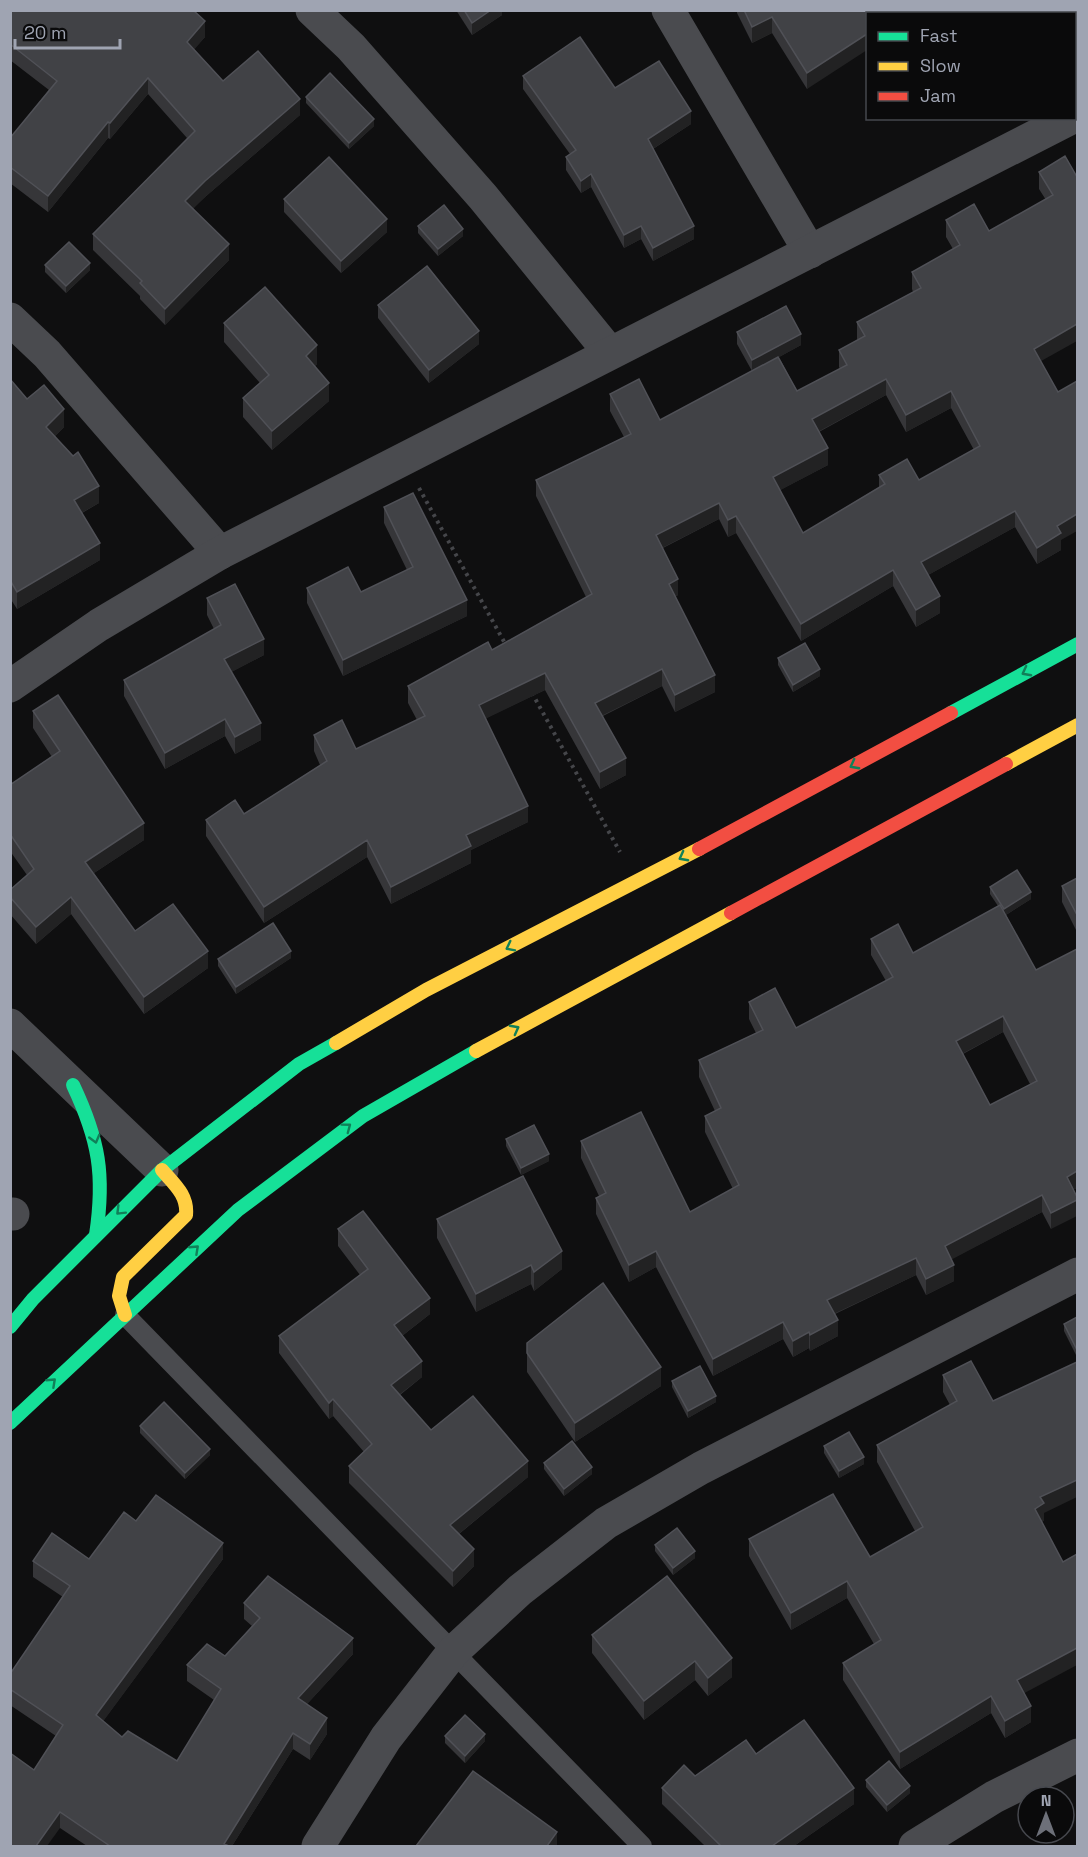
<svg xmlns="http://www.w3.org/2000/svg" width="1088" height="1857" font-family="'Space Grotesk',sans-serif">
<rect width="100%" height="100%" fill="#0f0f10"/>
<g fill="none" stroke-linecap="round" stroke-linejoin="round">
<g stroke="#45464a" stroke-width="4" stroke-dasharray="3 4.5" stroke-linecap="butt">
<polyline points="419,488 507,647"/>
<polyline points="532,693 620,852"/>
</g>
<polyline stroke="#4a4b4f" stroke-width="20" points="125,1315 642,1846"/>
<g stroke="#4a4b4f" stroke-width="33">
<polyline points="312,10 351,47 483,197 610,353"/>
<polyline points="668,10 810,252"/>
<polyline points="10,319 47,354 220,553"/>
<polyline points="10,686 99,625 220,553 1071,118"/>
<polyline points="10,1025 162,1170"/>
<polyline points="10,1214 13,1214"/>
<polyline points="318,1846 386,1738 453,1652 520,1590 606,1523 701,1468 1078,1274"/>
<polyline points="915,1846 994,1797 1078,1755"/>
</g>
<g stroke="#16e098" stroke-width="14">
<polyline points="951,713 1078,644"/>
<path d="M73 1085C99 1140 105 1175 96 1235"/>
<polyline points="10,1327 33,1299 162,1170 299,1064 336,1043"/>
<polyline points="10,1423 238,1210 363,1116 476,1051"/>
</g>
<g stroke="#ffcf43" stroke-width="14">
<polyline points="1006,764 1078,725"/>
<polyline points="336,1043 426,990 699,849"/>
<polyline points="476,1051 731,913"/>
<path d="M125 1315 119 1296 123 1277 186 1215C188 1195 174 1184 162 1170"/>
</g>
<g stroke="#f24e42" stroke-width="14">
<polyline points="699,849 951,713"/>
<polyline points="731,913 1006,764"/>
</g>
</g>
<g fill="#363639" fill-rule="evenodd">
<polygon points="10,10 205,37 194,49 223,81 300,115 205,197 193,208 229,260 165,325 140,299 140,296 93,250 93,234 187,138 148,94 110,139 108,138 48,212 10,183 10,138 49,90 10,60"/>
<polygon points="456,10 502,10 502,15 472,35"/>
<polygon points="737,10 942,10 941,14 867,14 807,89 772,33 752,43 737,13"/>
<polygon points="523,76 615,88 691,124 653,149 694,239 653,261 641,239 624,248 591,187 581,193 566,170 566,157 570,154 523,89"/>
<polygon points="306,97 374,126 349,149 306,103"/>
<path d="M1065 156 1041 361 1061 540V550L1037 564 1015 527 928 575 940 613 916 627 893 586 801 641 736 533 728 537 719 519 663 548 678 595 675 597 715 692 675 712 662 686 603 716 626 775 600 789 545 690 486 718 528 822 471 850V863L391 904 367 857 264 923 206 836V820L244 814 320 765 314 751V735L356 749 417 720 408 703V686L492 650 586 597 536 496V480L624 437 610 411V394L660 420 752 371 737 344V332L801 345 779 357 797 391 840 369 839 367V350L858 340 857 339V322L913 292 912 289V272L953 249 946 237V220L989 231 1046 200 1039 189V172ZM886 395 906 432 951 408 974 450 919 480 879 475V487L803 533 780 490 828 465 819 432Z"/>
<polygon points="284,199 387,232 341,273 284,212"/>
<polygon points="418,226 463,236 438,256 418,233"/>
<polygon points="45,265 90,270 66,293 45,272"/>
<polygon points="378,305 479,344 429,383 378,318"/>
<polygon points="224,323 317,364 315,366 329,401 272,450 243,417 243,398 260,383 224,342"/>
<polygon points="10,379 27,399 64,427 55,436 99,503 82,513 100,560 17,609 10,598"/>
<polygon points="384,507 467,616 343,676 307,603 307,588 361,592 407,570 384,523"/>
<polygon points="207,598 264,655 231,672 261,740 235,754 225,736 165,769 124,696 124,680 214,629 207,615"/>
<polygon points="778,658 820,676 793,692 778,665"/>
<polygon points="33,711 144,840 94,873 135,931 208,968 144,1014 71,914 36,944 10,914 10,890 27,875 10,851 10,785 52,757 33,728"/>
<polygon points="1077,878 1077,932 1062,902 1062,886"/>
<path d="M990 887 1031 899 1006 915 1036 970 1077 949V1188L1074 1189 1051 1229 1042 1212 951 1259 954 1281 926 1295 916 1275 835 1314 838 1336 810 1351 809 1348 793 1357 783 1339 713 1376 656 1267 629 1282 596 1214V1198L599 1196 581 1158V1141L690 1212 733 1189 705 1132V1116L715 1111 699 1077V1060L756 1033 749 1019V1002L796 1028 886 981 871 955V939L913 953 998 906 990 894ZM1003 1032 1030 1084 990 1105 963 1054Z"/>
<polygon points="291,958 236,994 218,966 218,959"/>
<polygon points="506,1139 549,1161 521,1175 506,1146"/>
<polygon points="437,1219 562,1269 534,1291 531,1284 476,1312 437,1238"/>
<polygon points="338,1229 430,1314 402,1336 422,1377 400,1395 431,1430 528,1477 459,1534 474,1566 453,1587 349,1483 349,1466 364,1452 333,1416 329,1419 279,1353 279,1336 360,1275 338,1246"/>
<polygon points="1077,1317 1077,1357 1064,1331 1064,1324"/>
<polygon points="527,1343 661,1386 575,1442 527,1372"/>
<polygon points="943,1375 1044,1513 1044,1520 1042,1522 1024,1693 1031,1722 1005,1738 991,1713 900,1769 843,1680 843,1663 874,1644 847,1598 791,1630 749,1556 749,1539 870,1557 915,1531 877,1462 877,1445 950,1405 943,1392"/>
<polygon points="672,1381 716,1402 688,1418 672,1387"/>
<polygon points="140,1426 210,1455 185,1479 140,1433"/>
<polygon points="824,1446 864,1464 839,1478 824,1453"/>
<polygon points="544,1463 592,1474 564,1496 544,1469"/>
<polygon points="136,1521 223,1559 103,1721 122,1737 177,1761 214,1700 187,1681 187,1665 225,1656 252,1626 244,1619 244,1603 353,1654 307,1704 327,1734 310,1760 293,1749 232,1846 87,1846 60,1828 34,1770 56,1736 10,1705 10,1674 63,1597 33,1577 33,1561 89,1559"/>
<polygon points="655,1545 695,1558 673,1575 655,1551"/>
<polygon points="667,1576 732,1677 708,1696 695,1680 644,1720 592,1653 592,1635"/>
<polygon points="445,1736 485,1741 465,1763 445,1743"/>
<polygon points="756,1754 854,1804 794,1846 705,1846 662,1804 662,1788"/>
<polygon points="866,1780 910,1793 887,1812 866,1787"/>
</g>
<g fill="#222223">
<polygon points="491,10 502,10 502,15 472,35 472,23"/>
<polygon points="904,10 910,10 910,14 900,14"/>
<polygon points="928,10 942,10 941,14 923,14"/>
<polygon points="772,17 772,33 752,43 752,27"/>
<polygon points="205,21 205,37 187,58 187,42"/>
<polygon points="867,34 867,50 807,89 807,73"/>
<polygon points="148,78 148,94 110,139 110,123"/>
<polygon points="300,99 300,115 205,197 185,217 185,201 205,181"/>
<polygon points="691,111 691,124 648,152 648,139"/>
<polygon points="374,119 374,126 349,149 349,143"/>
<polygon points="108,122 108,138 48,212 48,196"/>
<polygon points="591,174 591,187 581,193 581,181"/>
<polygon points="387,219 387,232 341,273 341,261"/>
<polygon points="641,226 641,239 624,248 624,235"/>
<polygon points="694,226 694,239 653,261 653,248"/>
<polygon points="463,229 463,236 438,256 438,249"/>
<polygon points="229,244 229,260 165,325 165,309"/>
<polygon points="90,263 90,270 66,293 66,286"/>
<polygon points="1077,324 1077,341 1034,365 1034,349"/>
<polygon points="479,331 479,344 429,383 429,370"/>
<polygon points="801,334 801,345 752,372 752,360"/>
<polygon points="317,345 317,364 306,375 306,356"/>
<polygon points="886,379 886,395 812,435 812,419"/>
<polygon points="329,383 329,401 272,450 272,431"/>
<polygon points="951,391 951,408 906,432 906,415"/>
<polygon points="64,409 64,427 46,445 46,427"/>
<polygon points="828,448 828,465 773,494 773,477"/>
<polygon points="99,486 99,503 74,517 74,500"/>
<polygon points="719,503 719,519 656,551 656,535"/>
<polygon points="1015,511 1015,527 921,579 921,562"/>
<polygon points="1077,514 1077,531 1061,540 1061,550 1037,564 1037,548 1057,526"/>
<polygon points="736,516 736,533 728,537 728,520"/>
<polygon points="100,543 100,560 17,609 17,592"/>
<polygon points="893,570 893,586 801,641 801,624"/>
<polygon points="678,579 678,595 669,600 669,584"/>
<polygon points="940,596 940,613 916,627 916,610"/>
<polygon points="467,600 467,616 343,676 343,660"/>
<polygon points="264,639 264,655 224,676 224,659"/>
<polygon points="662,669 662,686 595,719 595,703"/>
<polygon points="820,669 820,676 793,692 793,685"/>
<polygon points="545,673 545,690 479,722 479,705"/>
<polygon points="715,675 715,692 675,712 675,695"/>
<polygon points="225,719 225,736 165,769 165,753"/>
<polygon points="261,723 261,740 235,754 235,737"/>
<polygon points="626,758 626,775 600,789 600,772"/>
<polygon points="528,806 528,822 471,850 471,863 391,904 391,887 466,835"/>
<polygon points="144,823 144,840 85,879 85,862"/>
<polygon points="367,840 367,857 264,923 264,907"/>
<polygon points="1031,892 1031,899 1004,916 1004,909"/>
<polygon points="71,897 71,914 36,944 36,927"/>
<polygon points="208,951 208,968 144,1014 144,997"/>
<polygon points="291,951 291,958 236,994 236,987"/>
<polygon points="1003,1016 1003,1032 956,1057 956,1041"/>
<polygon points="549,1154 549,1161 521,1175 521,1168"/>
<polygon points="1077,1171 1077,1188 1067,1193 1067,1177"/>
<polygon points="1042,1195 1042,1212 945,1263 945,1246"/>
<polygon points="1077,1200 1077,1216 1051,1229 1051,1213"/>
<polygon points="562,1251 562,1269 534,1291 534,1272"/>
<polygon points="656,1251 656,1267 629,1282 629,1265"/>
<polygon points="916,1258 916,1275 827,1317 827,1300"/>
<polygon points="531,1265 531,1284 476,1312 476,1294"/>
<polygon points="954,1265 954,1281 926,1295 926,1279"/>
<polygon points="430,1298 430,1314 394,1342 394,1325"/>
<polygon points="838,1320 838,1336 810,1351 810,1335"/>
<polygon points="783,1322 783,1339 713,1376 713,1359"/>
<polygon points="809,1332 809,1348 793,1357 793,1341"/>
<polygon points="422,1361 422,1377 391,1401 391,1385"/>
<polygon points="661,1367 661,1386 575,1442 575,1423"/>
<polygon points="716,1396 716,1402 688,1418 688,1411"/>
<polygon points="333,1399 333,1416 329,1419 329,1403"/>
<polygon points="210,1449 210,1455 185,1479 185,1473"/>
<polygon points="864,1457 864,1464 839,1478 839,1471"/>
<polygon points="528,1461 528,1477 450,1541 450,1525"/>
<polygon points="592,1467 592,1474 564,1496 564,1489"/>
<polygon points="1077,1480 1077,1497 1044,1513 1044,1520 1035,1525 1035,1509 1040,1497"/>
<polygon points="223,1543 223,1559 96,1731 96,1715"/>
<polygon points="474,1549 474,1566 453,1587 453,1571"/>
<polygon points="695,1551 695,1558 673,1575 673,1568"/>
<polygon points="847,1581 847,1598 791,1630 791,1613"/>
<polygon points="353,1638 353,1654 298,1714 298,1698"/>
<polygon points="1077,1648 1077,1665 1017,1697 1017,1680"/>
<polygon points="732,1658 732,1677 708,1696 708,1678"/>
<polygon points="695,1661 695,1680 644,1720 644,1701"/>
<polygon points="991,1696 991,1713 900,1769 900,1752"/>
<polygon points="1031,1706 1031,1722 1005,1738 1005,1721"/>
<polygon points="327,1718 327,1734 310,1760 310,1744"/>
<polygon points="293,1733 293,1749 232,1846 224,1846 224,1844"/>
<polygon points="485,1734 485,1741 465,1763 465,1756"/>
<polygon points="910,1786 910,1793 887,1812 887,1805"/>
<polygon points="854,1788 854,1804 794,1846 772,1846"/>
<polygon points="60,1812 60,1828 47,1846 36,1846"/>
<polygon points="557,1832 557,1846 547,1846"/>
</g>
<g fill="#414246" stroke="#505157" stroke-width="1.5" fill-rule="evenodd">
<polygon points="10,10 193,10 205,21 187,42 223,81 258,51 300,99 205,181 185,201 229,244 165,309 140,283 142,281 93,234 195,131 148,78 110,123 108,122 48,196 10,167 10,138 57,81 10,44"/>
<polygon points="464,10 491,10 472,23"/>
<polygon points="744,10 904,10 900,14 867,14 867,34 807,73 772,17 752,27"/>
<polygon points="912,10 928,10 923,14 914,14"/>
<polygon points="580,37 615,88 659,61 691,111 648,139 694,226 653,248 641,226 624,235 591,174 581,181 566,157 576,150 523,76"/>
<polygon points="330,73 374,119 349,143 306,97"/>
<path d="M1065 156 1077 177V324L1034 349 1058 392 1077 381V514L1057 526 1061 533 1037 548 1015 511 921 562 940 596 916 610 893 570 801 624 736 516 728 520 719 503 656 535 678 579 669 584 715 675 675 695 662 669 595 703 626 758 600 772 545 673 479 705 528 806 466 835 471 846 391 887 367 840 264 907 206 820 235 800 244 814 327 761 314 735 342 720 356 749 425 716 408 686 488 642 492 650 592 594 536 480 631 434 610 394 639 379 660 420 778 357 797 391 847 365 839 350 865 336 857 322 921 288 912 272 960 245 946 220 974 204 989 231 1053 195 1039 172ZM886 379 906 415 951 391 980 446 919 480 907 459 879 475 885 484 803 533 773 477 828 448 812 419Z"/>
<polygon points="329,157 387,219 341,261 284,199"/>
<polygon points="444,205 463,229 438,249 418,226"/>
<polygon points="69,242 90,263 66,286 45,265"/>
<polygon points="427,266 479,331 429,370 378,305"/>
<polygon points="265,287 317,345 306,356 329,383 272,431 243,398 269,375 224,323"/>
<polygon points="786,306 801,334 752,360 737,332"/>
<polygon points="10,379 27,399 44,385 64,409 46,427 73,456 78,452 99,486 74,500 100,543 17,592 10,580"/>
<polygon points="413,493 467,600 343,660 307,588 348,567 361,592 413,567 384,507"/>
<polygon points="235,584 264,639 224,659 261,723 235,737 225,719 165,753 124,680 221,625 207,598"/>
<polygon points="805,643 820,669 793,685 778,658"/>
<polygon points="58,695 144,823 85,862 135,931 173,904 208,951 144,997 71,897 36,927 10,897 10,890 34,869 10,834 10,785 60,751 33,711"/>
<polygon points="1017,870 1031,892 1004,909 990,887"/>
<polygon points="1077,878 1077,915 1062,886"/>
<path d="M1000 905 1036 970 1077 949V1171L1067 1177 1077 1197V1200L1051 1213 1042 1195 945 1246 954 1265 926 1279 916 1258 827 1300 838 1320 810 1335 809 1332 793 1341 783 1322 713 1359 656 1251 629 1265 596 1198 606 1193 581 1141 641 1112 690 1212 739 1185 705 1116 721 1108 699 1060 763 1030 749 1002 775 988 796 1028 893 977 871 939 898 924 913 953ZM1003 1016 1037 1081 990 1105 956 1041Z"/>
<polygon points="273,923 291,951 236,987 218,959"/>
<polygon points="534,1125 549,1154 521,1168 506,1139"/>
<polygon points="523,1176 562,1251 534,1272 531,1265 476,1294 437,1219"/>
<polygon points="363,1211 430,1298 394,1325 422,1361 391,1385 431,1430 473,1396 528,1461 450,1525 474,1549 453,1571 349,1466 372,1444 333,1399 329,1403 279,1336 368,1269 338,1229"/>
<polygon points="603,1283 661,1367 575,1423 527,1353 527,1343"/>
<polygon points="1077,1317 1077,1350 1064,1324"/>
<polygon points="971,1361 993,1401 1077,1362 1077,1480 1040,1497 1044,1503 1035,1509 1063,1562 1077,1554 1077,1648 1017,1680 1031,1706 1005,1721 991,1696 900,1752 843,1663 881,1640 847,1581 791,1613 749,1539 833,1494 870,1557 923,1527 877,1445 957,1401 943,1375"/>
<polygon points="700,1366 716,1396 688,1411 672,1381"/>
<polygon points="164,1402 210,1449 185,1473 140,1426"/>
<polygon points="849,1432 864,1457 839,1471 824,1446"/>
<polygon points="572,1441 592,1467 564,1489 544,1463"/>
<polygon points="156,1495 223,1543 96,1715 122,1737 128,1731 177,1761 221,1689 187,1665 207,1644 225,1656 260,1618 244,1603 268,1576 353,1638 298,1698 327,1718 310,1744 293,1733 224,1844 229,1846 110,1846 60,1812 36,1846 10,1846 10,1753 34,1770 63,1725 10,1689 10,1674 70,1586 33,1561 52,1533 89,1559 124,1512 136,1521"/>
<polygon points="677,1528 695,1551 673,1568 655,1545"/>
<polygon points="667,1576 732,1658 708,1678 695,1661 644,1701 592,1635"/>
<polygon points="465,1715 485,1734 465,1756 445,1736"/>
<polygon points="804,1720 854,1788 772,1846 721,1846 662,1788 684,1765 695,1776 746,1740 756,1754"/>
<polygon points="889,1761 910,1786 887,1805 866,1780"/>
<polygon points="473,1771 557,1832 547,1846 416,1846"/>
</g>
<defs><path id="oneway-chevron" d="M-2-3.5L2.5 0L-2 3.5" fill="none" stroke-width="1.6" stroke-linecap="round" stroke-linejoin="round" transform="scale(1.5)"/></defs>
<g stroke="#118059">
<use href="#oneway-chevron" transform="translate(1026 672) rotate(152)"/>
<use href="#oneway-chevron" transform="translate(854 765) rotate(152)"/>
<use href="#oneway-chevron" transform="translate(683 857) rotate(152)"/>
<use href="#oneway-chevron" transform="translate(510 947) rotate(153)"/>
<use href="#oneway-chevron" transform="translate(515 1029) rotate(-28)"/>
<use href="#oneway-chevron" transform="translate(347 1127) rotate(-37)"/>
<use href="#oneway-chevron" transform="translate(95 1139) rotate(75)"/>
<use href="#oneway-chevron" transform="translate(120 1211) rotate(135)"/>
<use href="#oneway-chevron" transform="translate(195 1249) rotate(-43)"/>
<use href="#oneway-chevron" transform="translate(52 1382) rotate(-43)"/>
</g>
<rect width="1088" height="1857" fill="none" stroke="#9fa4b2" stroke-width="24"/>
<rect x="866" y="12" width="210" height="108" fill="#0a0a0b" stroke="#46484e" stroke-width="1.5"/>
<rect x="878" y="32" width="30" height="9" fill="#16e098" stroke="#46484e" stroke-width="1.5"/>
<text x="920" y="42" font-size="18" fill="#9fa4b2">Fast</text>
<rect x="878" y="62" width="30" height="9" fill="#ffcf43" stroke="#46484e" stroke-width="1.5"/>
<text x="920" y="72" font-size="18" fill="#9fa4b2">Slow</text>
<rect x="878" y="92" width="30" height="9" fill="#f24e42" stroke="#46484e" stroke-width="1.5"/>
<text x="920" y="102" font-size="18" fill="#9fa4b2">Jam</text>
<g transform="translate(1046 1815)"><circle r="28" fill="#0a0a0b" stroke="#46484e" stroke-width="1.5"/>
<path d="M0-4.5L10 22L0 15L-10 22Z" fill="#6d7079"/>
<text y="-9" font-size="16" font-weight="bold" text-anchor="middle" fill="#9fa4b2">N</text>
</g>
<path d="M15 39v9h105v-9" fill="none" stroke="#9fa4b2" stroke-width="3"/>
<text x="24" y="39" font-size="18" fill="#9fa4b2" stroke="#0a0a0b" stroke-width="4.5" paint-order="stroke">20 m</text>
</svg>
